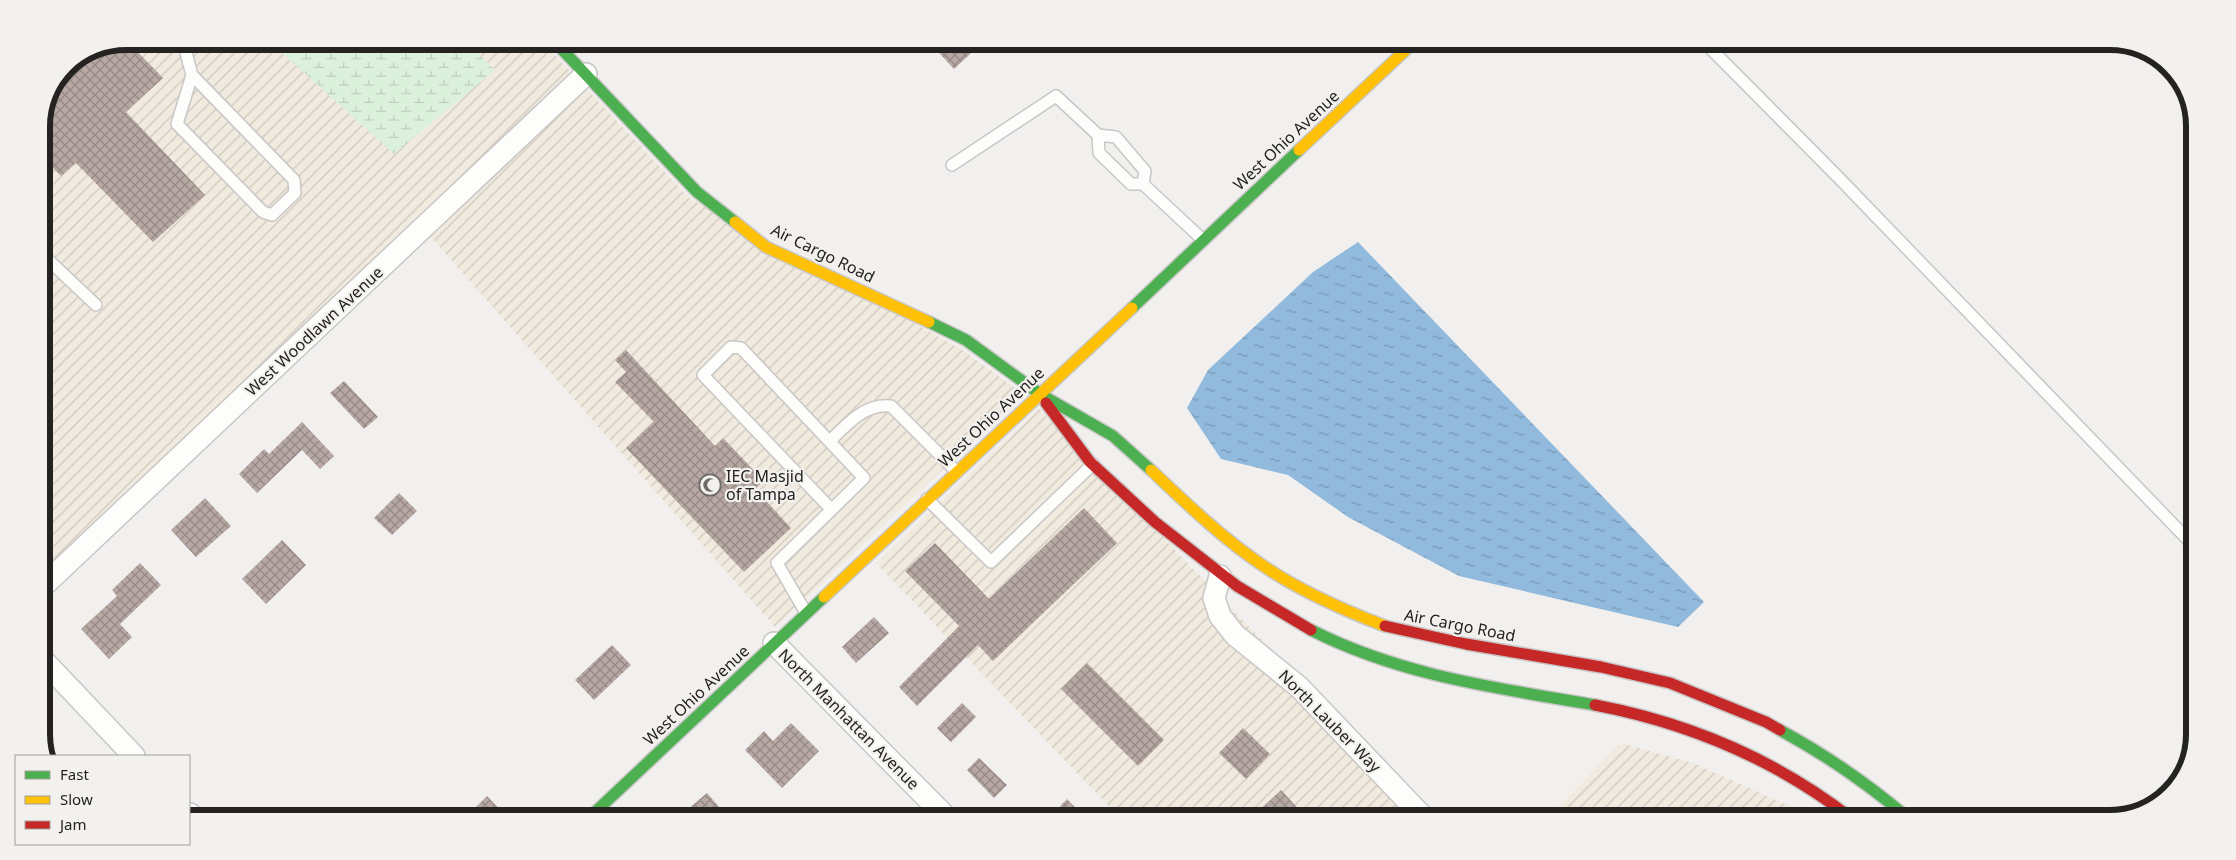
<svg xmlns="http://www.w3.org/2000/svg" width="2236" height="860" font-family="'Noto Sans',sans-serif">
<defs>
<pattern id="industrial-furrows" width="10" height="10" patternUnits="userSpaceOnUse" patternTransform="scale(1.25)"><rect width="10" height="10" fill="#f1eadf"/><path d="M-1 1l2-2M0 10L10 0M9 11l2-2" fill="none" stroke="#cec8bf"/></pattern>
<pattern id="wetland-marsh" width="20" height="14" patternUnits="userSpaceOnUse" patternTransform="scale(1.25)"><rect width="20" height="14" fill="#dbf1dc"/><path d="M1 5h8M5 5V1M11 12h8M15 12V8" fill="none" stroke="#bccebc"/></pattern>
<pattern id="water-ripples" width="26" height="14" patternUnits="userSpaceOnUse" patternTransform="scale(1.25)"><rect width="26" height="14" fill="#91badd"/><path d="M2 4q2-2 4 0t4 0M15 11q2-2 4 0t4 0" fill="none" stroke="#7697b3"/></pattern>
<pattern id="building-cross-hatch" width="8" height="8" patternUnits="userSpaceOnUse" patternTransform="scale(1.25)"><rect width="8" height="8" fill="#b7a8a4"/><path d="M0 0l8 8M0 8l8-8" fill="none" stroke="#958885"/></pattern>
</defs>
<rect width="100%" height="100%" fill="#f2f0ee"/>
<g fill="url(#industrial-furrows)">
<polygon points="126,41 270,42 394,153 494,70 466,42 542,42 571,72 41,573 41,121 66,66 94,48"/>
<polygon points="586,88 689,198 961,349 1023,394 775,627 430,236"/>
<polygon points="1039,409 1310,690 1298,702 1409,817 1118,816 876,563"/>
<polygon points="1621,743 1693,763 1792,807 1803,818 1548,817"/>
</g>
<polygon fill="url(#wetland-marsh)" points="270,42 466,42 495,70 394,154"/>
<polygon fill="url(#water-ripples)" points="1358,242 1704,602 1678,627 1459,576 1348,517 1288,475 1221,459 1187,408 1208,370 1313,272"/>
<g fill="url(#building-cross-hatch)">
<polygon points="127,41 163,78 126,112 205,195 153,242 76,163 61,176 41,156 41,121 66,66 94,48"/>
<polygon points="930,43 982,43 954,69"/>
<polygon points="626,350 715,446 723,438 764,481 755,489 791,528 744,572 626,448 654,422 615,382 626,372 615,360"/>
<polygon points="344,381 378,417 364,429 330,393"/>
<polygon points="302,422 334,456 320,469 302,450 257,493 239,474 264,449 269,454"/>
<polygon points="399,493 417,511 392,535 374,518"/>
<polygon points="205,498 231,526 196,557 171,530"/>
<polygon points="1084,508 1117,543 993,661 978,645 917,706 899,687 959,626 905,571 935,543 989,599"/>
<polygon points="282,540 306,565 266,604 242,579"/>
<polygon points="140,563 161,585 120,624 132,637 109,659 81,629 117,596 112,590"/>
<polygon points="874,617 889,633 856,663 842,647"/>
<polygon points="612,645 631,665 594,700 575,680"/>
<polygon points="1087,663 1164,740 1138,766 1061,689"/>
<polygon points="962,703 976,717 951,742 937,728"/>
<polygon points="791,723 819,751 782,788 745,750 764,731 773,741"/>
<polygon points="1243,728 1270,754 1246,779 1219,753"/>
<polygon points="979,758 1007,785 994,798 967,770"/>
<polygon points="1281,790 1306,817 1252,817"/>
<polygon points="707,793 727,816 681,815"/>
<polygon points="487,796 505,815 468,815"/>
<polygon points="1067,799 1084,816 1051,816"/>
</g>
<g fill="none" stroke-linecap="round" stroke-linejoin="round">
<g stroke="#c8c7c6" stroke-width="14">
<g id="lane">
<polyline points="178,41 185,49 192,75 294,180 295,193 272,215 263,212 177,124 192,75"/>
<polyline points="1707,45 1838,177 2192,544"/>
<polyline points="1098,135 1099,153 1131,184 1143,184"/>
<polyline points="952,165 1056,96 1098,135 1116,137 1145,171 1143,184 1203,240"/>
<polyline points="41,253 96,305"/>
<path d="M830 441C847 424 865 403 891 406L957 472"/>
<polyline points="927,499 991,562 1093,464"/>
<polyline points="806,613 777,563 864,478 741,348 731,347 703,375 831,509"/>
</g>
</g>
<g stroke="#c8c7c6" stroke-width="24">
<g id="street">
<polyline points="1220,576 1214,598 1220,616 1235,635 1299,687 1423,817"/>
<polyline points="41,588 586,74"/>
<polyline points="774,643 945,816"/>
<polyline points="41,658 134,756"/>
<polyline points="189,814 190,814"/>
</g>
</g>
<g stroke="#c8c7c6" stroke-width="14">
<g id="fast">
<polyline points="555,42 697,192 735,222"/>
<polyline points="1132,308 1299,150"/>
<polyline points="929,322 966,340 1040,394 1113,436 1151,470"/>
<path d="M1311 630C1402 676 1497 688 1595 705"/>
<path d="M1780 730C1826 755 1868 784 1908 818"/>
<polyline points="592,815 824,597"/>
</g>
</g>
<g stroke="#c8c7c6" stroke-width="14">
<g id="slow">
<polyline points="1299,150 1412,44"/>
<polyline points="735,222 766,247 929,322"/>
<path d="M1151 470C1187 504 1223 539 1265 567 1302 592 1343 610 1385 626"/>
<polyline points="824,597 1132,308"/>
</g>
</g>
<g stroke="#c8c7c6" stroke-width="14">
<g id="jam">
<polyline points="1046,403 1090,462 1155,522 1237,586 1311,630"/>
<polyline points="1385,626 1466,644 1601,667 1670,683 1766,722 1780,730"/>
<path d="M1595 705C1689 723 1775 759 1851 818"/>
</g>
</g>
<use href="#lane" stroke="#fdfdfc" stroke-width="11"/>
<use href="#street" stroke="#fdfdfc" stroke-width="21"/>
<use href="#fast" stroke="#4caf50" stroke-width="11"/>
<use href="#slow" stroke="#ffc107" stroke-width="11"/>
<use href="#jam" stroke="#c62828" stroke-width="11"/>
</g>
<defs>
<g id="mosque-ring" transform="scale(1.125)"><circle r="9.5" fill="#f3f1ed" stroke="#6c6b69" stroke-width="1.5"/><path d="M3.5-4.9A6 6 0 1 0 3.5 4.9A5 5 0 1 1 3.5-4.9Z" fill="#6c6b69"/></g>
</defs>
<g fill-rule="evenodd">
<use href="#mosque-ring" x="710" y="485"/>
</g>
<g text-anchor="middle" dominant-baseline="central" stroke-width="4.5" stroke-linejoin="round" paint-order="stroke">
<g font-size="16" fill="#242322" stroke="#f3f1ed">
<text transform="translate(1286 140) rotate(-43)">West Ohio Avenue</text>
<text transform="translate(823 253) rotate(26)">Air Cargo Road</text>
<text transform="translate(314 331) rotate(-43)">West Woodlawn Avenue</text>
<text transform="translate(991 417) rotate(-43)">West Ohio Avenue</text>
<text transform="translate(1460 625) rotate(11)">Air Cargo Road</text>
<text transform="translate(696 695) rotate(-43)">West Ohio Avenue</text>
<text transform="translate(849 719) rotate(45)">North Manhattan Avenue</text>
<text transform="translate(1330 721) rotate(45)">North Lauber Way</text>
</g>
<g font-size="16" fill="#242322" stroke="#f3f1ed" text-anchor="start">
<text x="726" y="476">IEC Masjid<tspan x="726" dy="18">of Tampa</tspan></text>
</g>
</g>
<path d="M0 0H2236V860H0ZM126 50H2110A76 76 0 0 1 2186 126V734A76 76 0 0 1 2110 810H126A76 76 0 0 1 50 734V126A76 76 0 0 1 126 50Z" fill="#f3f1ed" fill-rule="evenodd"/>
<path fill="none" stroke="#242322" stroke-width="6" d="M126 50H2110A76 76 0 0 1 2186 126V734A76 76 0 0 1 2110 810H126A76 76 0 0 1 50 734V126A76 76 0 0 1 126 50Z"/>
<rect x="15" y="755" width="175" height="90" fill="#f3f1ed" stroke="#a09f9c"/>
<rect x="25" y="771" width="25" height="8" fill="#4caf50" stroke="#a09f9c"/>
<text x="60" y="780" font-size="15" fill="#242322">Fast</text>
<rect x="25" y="796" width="25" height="8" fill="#ffc107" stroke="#a09f9c"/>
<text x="60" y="805" font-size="15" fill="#242322">Slow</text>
<rect x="25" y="821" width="25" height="8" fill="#c62828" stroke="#a09f9c"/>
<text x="60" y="830" font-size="15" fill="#242322">Jam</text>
</svg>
